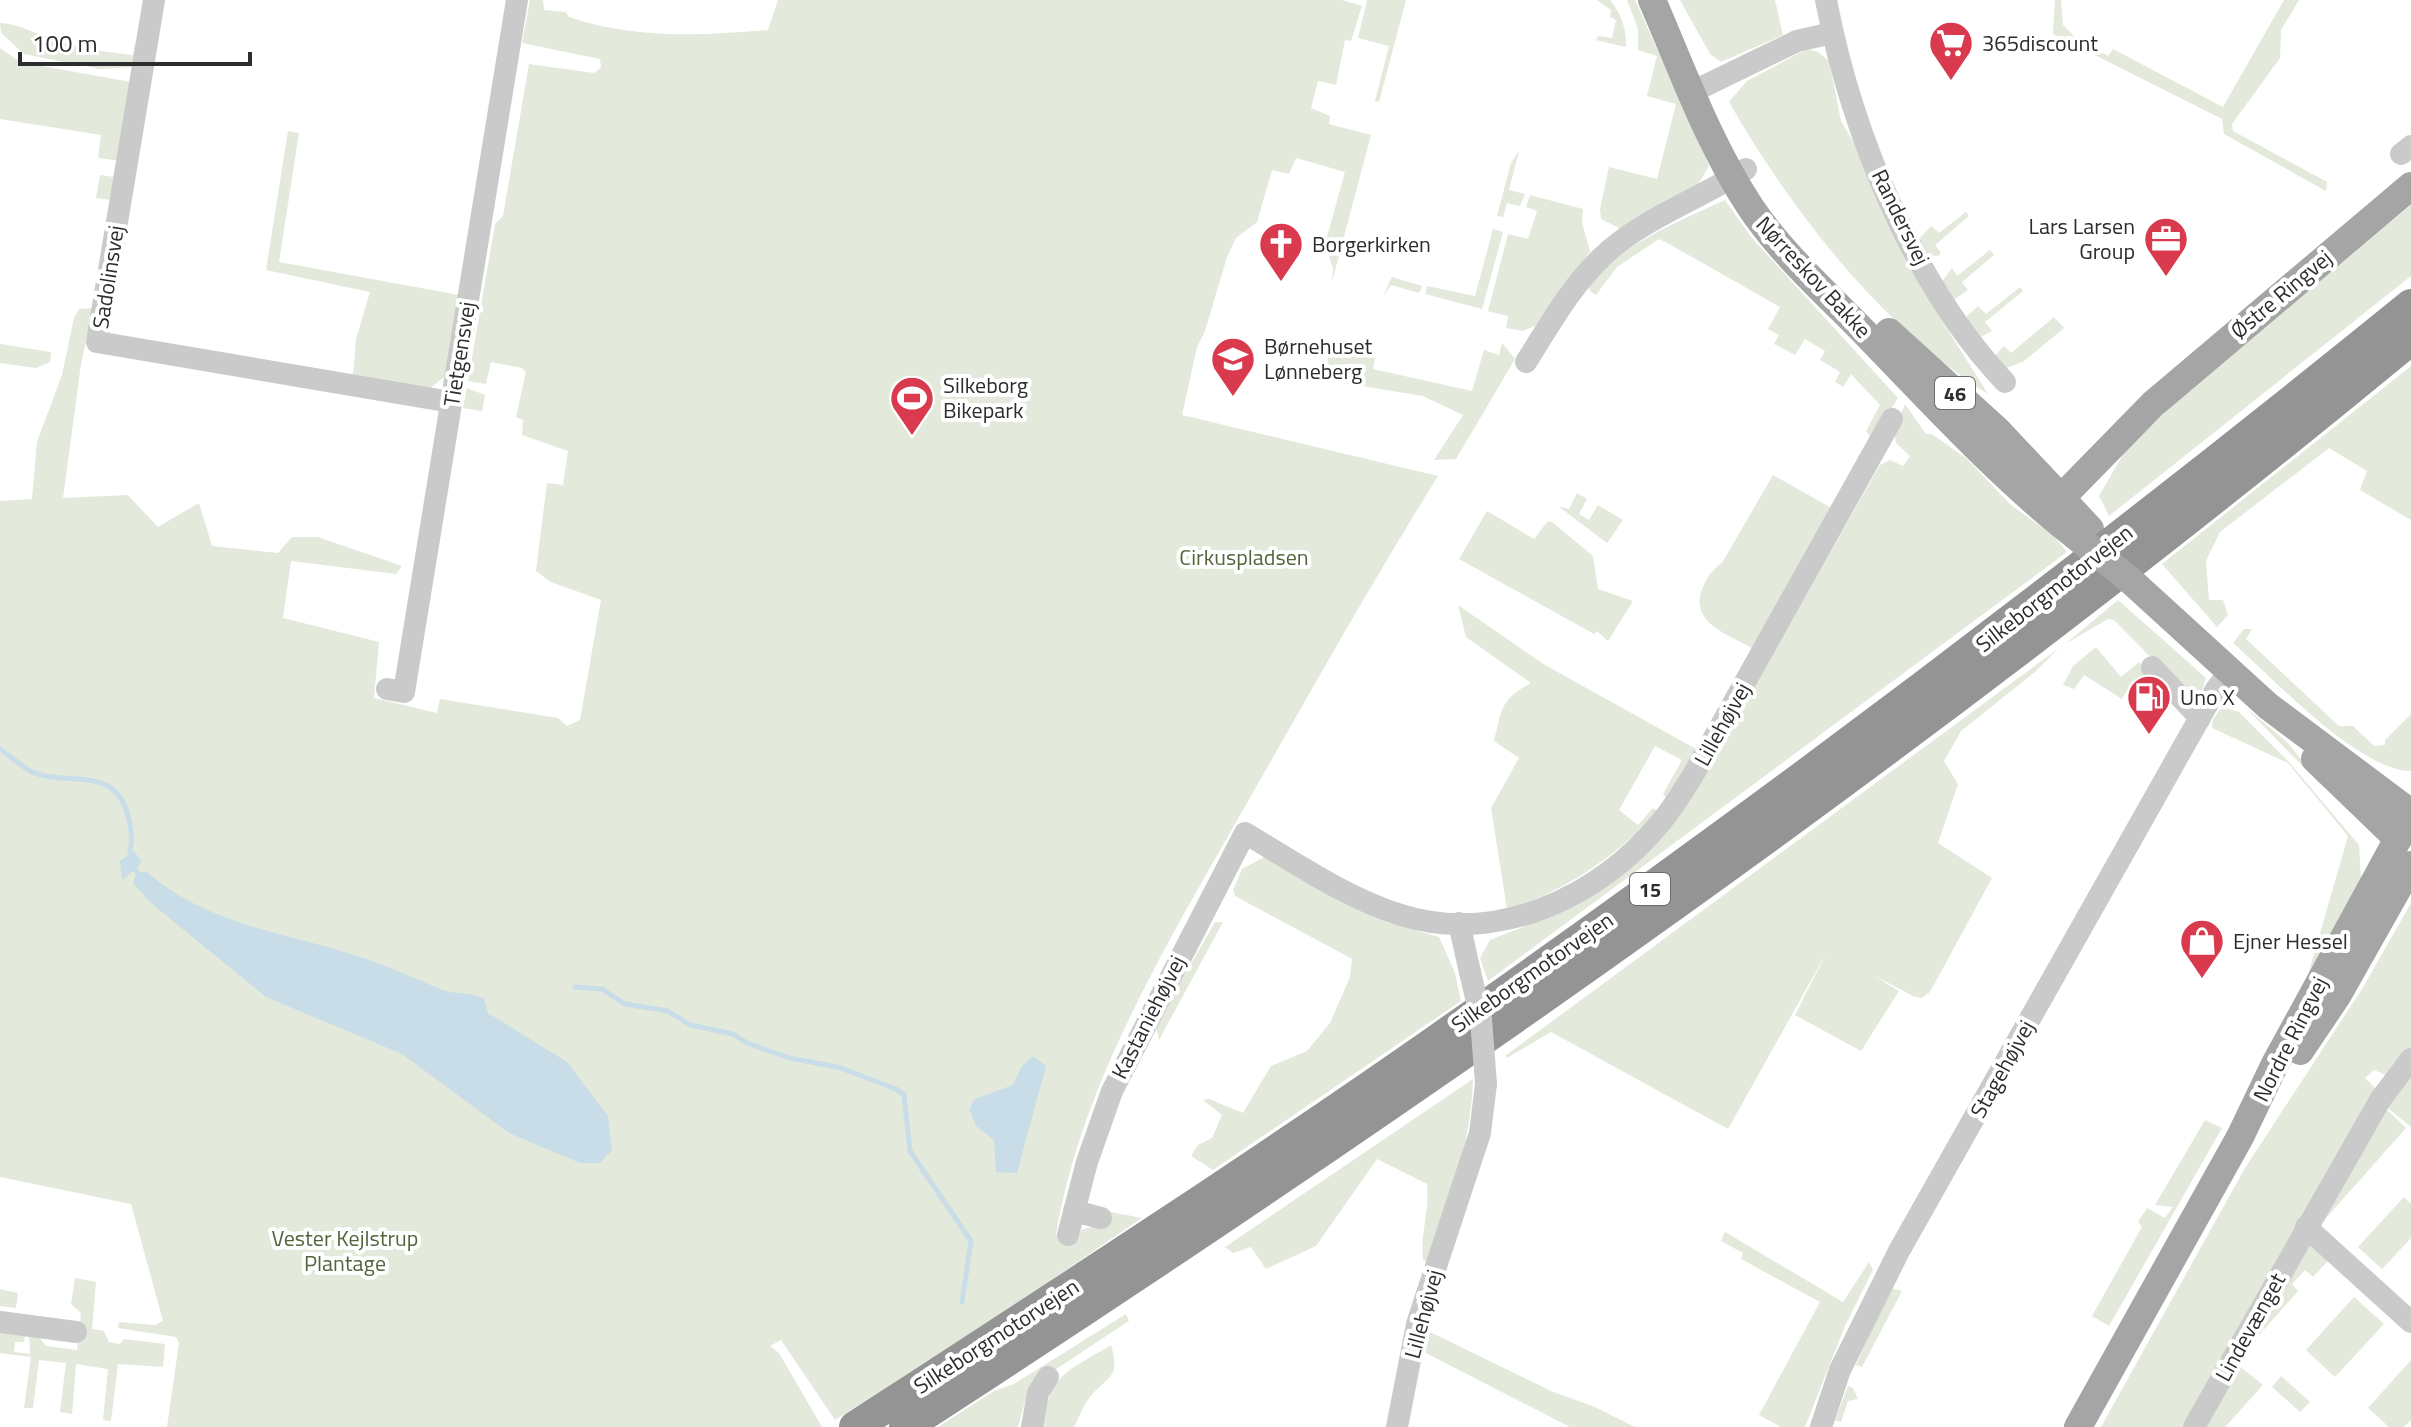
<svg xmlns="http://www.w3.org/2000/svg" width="2411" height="1427" font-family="'Titillium Web',sans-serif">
<rect width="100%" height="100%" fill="#fff"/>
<g fill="#e3e9db">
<path d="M530 0H543L544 10 566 12 569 17C633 39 702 36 768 30L778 0H1342L1362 6 1351 41 1345 40 1336 85 1318 81 1311 108 1330 116 1329 124 1371 135 1332 282 1333 268 1325 244 1345 172 1296 158 1289 174 1272 170 1257 222 1236 238 1227 257 1205 331 1197 347 1182 415 1438 476C1370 585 1307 698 1243 810 1169 940 1080 1086 1056 1235L1078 1241 1081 1230 1103 1224 1106 1211 1142 1218 1001 1314 835 1420 781 1340 770 1346 779 1353 822 1427H167L179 1343 176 1337 118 1328 119 1322 155 1325 163 1321 131 1204 0 1177V501L32 499 37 442 62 375 74 318 79 309 93 308 81 364 63 498 128 495 158 527 199 503 212 546 278 553 292 537H318L402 566 396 574 291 561 283 618 379 642 374 698 437 713 440 699 558 718 567 726 580 720 601 600 551 582 536 571 547 483 563 485 568 451 522 435 523 420 516 417 526 372 522 368 491 362 486 384 468 381 495 224 503 216 529 64 594 73 601 68 600 59 522 43Z"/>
<polygon points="1367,0 1406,0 1379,102 1375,101 1389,46 1358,38"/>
<path d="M1597 0H1610C1621 13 1627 30 1626 47L1596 40 1598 36 1612 38 1616 20 1610 17 1611 10Z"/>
<polygon points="1627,0 1635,0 1709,166 1699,183 1621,229 1601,219 1600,209 1609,167 1657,179 1676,104 1647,96 1657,56 1638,50 1638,29"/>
<polygon points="1680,0 1775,0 1783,35 1721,62 1710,54"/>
<polygon points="2055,0 2061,0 2063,25 2078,40 2108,56 2113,49 2223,107 2284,0 2299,0 2281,30 2280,58 2232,124 2233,131 2327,182 2326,191 2224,134 2222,119 2053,34"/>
<path d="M0 23C17 24 25 29 41 35 70 47 102 52 133 55L135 42 141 45 133 67 100 69 24 54 1 33Z"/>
<polygon points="0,48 20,62 131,82 121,161 98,158 101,135 0,119"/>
<path d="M1807 49 1818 52 1829 61 1841 121 1862 156 1901 245 1939 316 1988 394C1881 327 1791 210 1729 102L1747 81Z"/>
<polygon points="288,131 299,133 279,262 459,295 448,374 430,388 353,375 356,339 370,292 266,270"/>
<polygon points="1519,151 1509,190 1525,194 1520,206 1507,203 1503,217 1497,216 1511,163"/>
<polygon points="100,175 114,177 111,200 96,198"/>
<polygon points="1530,195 1583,209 1582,223 1590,251 1541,323 1523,331 1506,328 1508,316 1488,311 1508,234 1528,239 1537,211 1526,207"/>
<path d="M1725 200 1752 238 1898 398 1872 439 1866 431 1880 405 1851 374 1843 387 1835 382 1840 372 1820 360 1825 351 1805 339 1795 355 1774 344 1779 335 1768 329 1780 307 1669 244 1659 239 1617 267 1596 295 1590 291 1589 286C1625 242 1675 223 1725 200Z"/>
<polygon points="2411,205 2411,276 2109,516 2099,496 2125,451 2138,438 2186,393"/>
<polygon points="1966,212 1969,216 1935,245 1941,253 1938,256 1927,255 1919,239 1931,226 1939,233"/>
<polygon points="1493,229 1503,232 1482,309 1425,294 1427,286 1475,296"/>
<polygon points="1990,250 1994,255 1962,282 1968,290 1955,299 1948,296 1941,283 1952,268 1957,276"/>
<polygon points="1392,277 1422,286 1419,293 1391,285 1382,298"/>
<polygon points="2020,287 2023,291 1985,322 1992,331 1979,338 1966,323 1967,316 1978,306 1986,314"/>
<polygon points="2054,317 2064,328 2024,361 2004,369 1994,357 2004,346 2011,353"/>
<polygon points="1330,342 1376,352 1373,369 1472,391 1484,350 1499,355 1502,343 1515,359 1456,459 1434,460 1463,415 1423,396 1325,380"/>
<polygon points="0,344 51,352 50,362 36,368 0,363"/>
<polygon points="2411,366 2411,520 2360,490 2367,471 2329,448 2220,532 2206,561 2209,600 2223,600 2228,615 2217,627 2162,564"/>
<polygon points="467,388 485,395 482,411 463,408"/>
<polygon points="1905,404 1926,434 1932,434 1967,459 2011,505 2053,535 2067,552 1488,981 1480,958 1490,940 1553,915 1612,882 1780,641 1880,465 1890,460 1903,466 1910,456 1896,443 1894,432"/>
<path d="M1773 475 1835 510 1756 650C1730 635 1687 623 1703 587 1708 576 1712 570 1722 563Z"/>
<polygon points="1577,493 1587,499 1579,514 1589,520 1598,505 1623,520 1607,543 1558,506 1569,509"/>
<polygon points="1487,511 1534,539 1548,521 1552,522 1593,556 1598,589 1633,601 1608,641 1597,631 1594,634 1459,559"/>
<polygon points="2118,600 2206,678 2201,693 2193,696 2181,688 2114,620 2108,619 2065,644"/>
<path d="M1458 605 1545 665 1696 749 1667 799 1663 794 1682 760 1655 746 1619 810 1638 825 1653 808 1659 812C1613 857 1569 890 1507 909L1491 808 1519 758 1494 741C1502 709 1500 700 1531 683L1466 637Z"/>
<path d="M2244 629H2252L2246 639 2339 726H2353L2374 746 2385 745V740L2411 714V771C2359 771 2274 679 2233 643Z"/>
<polygon points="2096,647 2121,677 2139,662 2146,671 2140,687 2131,684 2122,699 2084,675 2074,689 2063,685 2073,666"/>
<polygon points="2059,648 2035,672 1961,731 1944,761 1958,784 1938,843 1992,878 1930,992 1922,998 1915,997 1873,975 1899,991 1861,1051 1795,1015 1828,950 1728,1129 1551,1032 1507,1058 1505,1056"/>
<polygon points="2244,706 2288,743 2321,785"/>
<polygon points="2222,707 2239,712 2288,761 2359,845 2361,880 2308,975 2348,836 2288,763 2212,728 2213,719"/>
<polygon points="1264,857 1357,909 1386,922 1439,937 1455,973 1461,1001 1213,1170 1191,1156 1198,1145 1212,1138 1222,1115 1203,1100 1209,1099 1243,1113 1271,1066 1307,1051 1330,1023 1350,977 1352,959 1235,896 1233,890 1242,869"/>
<polygon points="2411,903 2411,1049 2391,1077 2374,1070 2365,1078 2378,1091 2186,1427 2101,1427 2245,1168 2362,989"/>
<polygon points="1215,922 1223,922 1159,1040 1156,1025"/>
<polygon points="2411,1071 2411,1127 2383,1104"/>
<path d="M1473 1079C1471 1144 1449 1202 1429 1263L1423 1260C1420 1234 1430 1210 1427 1184L1377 1159 1316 1246 1266 1269 1251 1247 1233 1253 1225 1247Z"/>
<polygon points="2385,1108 2406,1128 2319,1226"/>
<polygon points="2205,1120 2222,1128 2109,1326 2092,1316 2142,1227 2138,1222 2147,1208 2165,1218 2173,1207 2155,1205"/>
<polygon points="2404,1197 2411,1204 2411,1238 2382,1269 2358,1247"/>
<polygon points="1725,1232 1843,1302 1869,1262 1873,1270 1845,1326 1805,1427 1781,1427 1759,1415 1820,1302 1741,1259 1743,1253 1721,1241"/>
<polygon points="2308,1242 2329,1260 2313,1277 2305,1270 2292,1284 2298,1291 2247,1349"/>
<polygon points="75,1278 96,1282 92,1329 104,1331 109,1342 120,1344 124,1339 165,1344 163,1367 118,1364 111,1421 103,1420 108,1369 76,1364 72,1414 60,1412 66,1363 39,1360 33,1408 24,1408 31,1357 0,1353 0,1332 25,1334 24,1342 15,1342 14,1352 30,1354 29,1335 39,1337 46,1346 77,1350 81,1313 71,1304"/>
<polygon points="1890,1288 1902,1291 1862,1367 1856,1365"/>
<polygon points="0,1289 18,1293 16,1308 0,1306"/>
<polygon points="2354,1297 2384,1324 2335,1377 2306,1350"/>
<polygon points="1126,1314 1129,1321 1047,1375 1027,1394 1018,1427 938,1427 994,1391 1014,1384"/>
<polygon points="1428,1331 1551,1391 1595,1407 1635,1427 1570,1427 1424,1352"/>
<path d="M1111 1345C1121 1379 1108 1375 1089 1398 1083 1406 1079 1418 1074 1427H1042C1051 1372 1067 1372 1111 1345Z"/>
<polygon points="2411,1360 2411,1420 2404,1427 2389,1427 2368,1408"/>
<polygon points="2237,1364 2263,1385 2225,1427 2202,1427"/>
<polygon points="2281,1376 2310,1402 2300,1412 2272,1387"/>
<polygon points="1848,1386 1853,1388 1858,1399 1848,1401 1841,1422 1835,1420"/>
</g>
<g fill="#c8dde8">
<polygon points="134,851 142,862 122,881 120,861"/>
<path d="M137 872H147C205 923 279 932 351 954 382 963 413 978 443 990 457 995 469 991 484 999L488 1013 567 1062 608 1116 612 1150 600 1163H580L509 1133 402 1054 266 997 152 904 133 883Z"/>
<polygon points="1033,1056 1046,1066 1017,1173 996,1172 994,1140 976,1126 969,1109 975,1099 1013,1085 1022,1066"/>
</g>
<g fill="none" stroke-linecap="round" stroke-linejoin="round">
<g stroke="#c8dde8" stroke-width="5">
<path d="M0 749C10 756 20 765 30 771 66 788 115 763 128 816 131 829 133 838 130 852"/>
<polyline points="134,868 137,872"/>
<polyline points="575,987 602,989 625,1004 668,1011 690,1025 733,1034 747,1043 789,1058 838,1067 896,1089 904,1095 910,1151 971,1241 962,1302"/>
</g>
<g stroke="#cacaca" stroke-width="22">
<polyline points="154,0 97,342 451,402"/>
<path d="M1826 0C1851 131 1913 285 2005 382"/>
<polyline points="1692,92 1797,41 1832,33"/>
<polyline points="2401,154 2411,146"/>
<path d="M1526 362C1549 326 1571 286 1603 256 1643 218 1700 199 1746 169"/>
<polyline points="2152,667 2200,718"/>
<polyline points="387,689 404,692 517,0"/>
<polyline points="1459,923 1470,972"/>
<polyline points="1074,1211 1101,1218"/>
<polyline points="2306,1227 2411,1322"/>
<path d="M1068 1235 1087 1162 1112 1091 1245 833C1294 862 1346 898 1401 915 1497 945 1600 897 1661 822 1673 808 1682 792 1692 777L1892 419"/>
<polyline points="0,1322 76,1332"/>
<polyline points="1032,1427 1038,1393 1048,1377"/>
<polyline points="1397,1427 1417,1324 1480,1133 1486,1084"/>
<polyline points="1821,1427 1840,1370 1899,1251 2216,689 2230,672"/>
<polyline points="2194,1427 2380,1100 2411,1059"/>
</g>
<g stroke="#a5a5a5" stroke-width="28">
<path d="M1652 0C1682 69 1709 145 1751 208 1782 254 1826 293 1865 333 1933 403 2001 478 2078 538"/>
<polyline points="1889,332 1997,430 2090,529"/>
<polyline points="2062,497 2153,404 2411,186"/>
<polyline points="2131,581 2268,706 2411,813"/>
<polyline points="2315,759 2398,839"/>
<polyline points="2300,1051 2337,996 2411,865"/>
<polyline points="2078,1427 2240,1137 2275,1064 2411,815"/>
</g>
<g stroke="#949494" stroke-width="32">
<path d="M855 1427C1049 1301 1244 1175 1433 1043 1768 809 2094 562 2411 305"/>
<path d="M905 1427C1425 1090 1933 734 2411 339"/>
</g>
<polyline stroke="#cacaca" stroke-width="22" points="1470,972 1481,1019 1486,1084"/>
<polyline stroke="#a5a5a5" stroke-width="28" points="2078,538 2131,581"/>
</g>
<defs>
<g id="supermarket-pin" transform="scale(2.3)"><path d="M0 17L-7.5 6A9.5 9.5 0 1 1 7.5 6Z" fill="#d93a4e" stroke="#fff"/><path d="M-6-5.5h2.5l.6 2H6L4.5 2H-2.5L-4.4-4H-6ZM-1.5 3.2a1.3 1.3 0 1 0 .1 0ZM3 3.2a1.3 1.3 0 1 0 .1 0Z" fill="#fff"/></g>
<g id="office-pin" transform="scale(2.3)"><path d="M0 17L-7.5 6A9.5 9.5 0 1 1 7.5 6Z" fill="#d93a4e" stroke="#fff"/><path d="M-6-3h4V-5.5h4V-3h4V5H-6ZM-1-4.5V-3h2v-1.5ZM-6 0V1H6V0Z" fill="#fff"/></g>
<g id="church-pin" transform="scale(2.3)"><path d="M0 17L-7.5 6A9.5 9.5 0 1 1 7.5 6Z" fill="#d93a4e" stroke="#fff"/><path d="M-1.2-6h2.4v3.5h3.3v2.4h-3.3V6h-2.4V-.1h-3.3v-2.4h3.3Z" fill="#fff"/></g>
<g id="school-pin" transform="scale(2.3)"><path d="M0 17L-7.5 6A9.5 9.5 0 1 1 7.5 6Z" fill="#d93a4e" stroke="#fff"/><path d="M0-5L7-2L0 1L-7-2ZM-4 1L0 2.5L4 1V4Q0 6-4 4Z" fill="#fff"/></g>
<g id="stadium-pin" transform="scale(2.3)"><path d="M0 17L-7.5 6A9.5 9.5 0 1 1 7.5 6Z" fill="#d93a4e" stroke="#fff"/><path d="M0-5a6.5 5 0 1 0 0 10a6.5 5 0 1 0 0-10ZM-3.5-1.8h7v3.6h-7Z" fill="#fff"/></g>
<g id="fuel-pin" transform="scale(2.3)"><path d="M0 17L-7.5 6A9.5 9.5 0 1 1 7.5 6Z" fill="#d93a4e" stroke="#fff"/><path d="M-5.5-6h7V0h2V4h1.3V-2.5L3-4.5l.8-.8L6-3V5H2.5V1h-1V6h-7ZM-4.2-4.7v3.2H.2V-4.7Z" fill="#fff"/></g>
<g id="shop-pin" transform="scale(2.3)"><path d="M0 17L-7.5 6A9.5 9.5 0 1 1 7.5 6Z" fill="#d93a4e" stroke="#fff"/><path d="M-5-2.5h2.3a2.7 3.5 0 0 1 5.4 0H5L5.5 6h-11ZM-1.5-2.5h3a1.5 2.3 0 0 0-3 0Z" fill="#fff"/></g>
</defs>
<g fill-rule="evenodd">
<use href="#supermarket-pin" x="1951" y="43"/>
<use href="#office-pin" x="2166" y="239"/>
<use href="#church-pin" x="1281" y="244"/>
<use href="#school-pin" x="1233" y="359"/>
<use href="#stadium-pin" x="912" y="398"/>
<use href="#fuel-pin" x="2149" y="697"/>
<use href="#shop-pin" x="2202" y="941"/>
</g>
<g text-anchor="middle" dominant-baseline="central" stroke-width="8" stroke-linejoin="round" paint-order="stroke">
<g fill="#fff" stroke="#6c6c6c" stroke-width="2">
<rect x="1935" y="377" width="40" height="32" rx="6"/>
<rect x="1630" y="873" width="40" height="32" rx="6"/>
</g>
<g font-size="20" font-weight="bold" fill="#2d2d2d">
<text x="1955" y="393">46</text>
<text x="1650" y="889">15</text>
</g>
<g font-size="22" fill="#2d2d2d" stroke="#fff" text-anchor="start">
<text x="1982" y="43">365discount</text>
<text x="2135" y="226" text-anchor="end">Lars Larsen<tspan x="2135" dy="25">Group</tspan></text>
<text x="1312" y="244">Borgerkirken</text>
<text x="1264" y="346">Børnehuset<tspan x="1264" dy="25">Lønneberg</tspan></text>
<text x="943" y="385">Silkeborg<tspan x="943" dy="25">Bikepark</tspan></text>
<text x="2180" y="697">Uno X</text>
<text x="2233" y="941">Ejner Hessel</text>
</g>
<g font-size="22" fill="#2d2d2d" stroke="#fff">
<text transform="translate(1901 217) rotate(64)">Randersvej</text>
<text transform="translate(108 277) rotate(-81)">Sadolinsvej</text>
<text transform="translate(1814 277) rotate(47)">Nørreskov Bakke</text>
<text transform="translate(2281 294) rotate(-40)">Østre Ringvej</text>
<text transform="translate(459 354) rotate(-81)">Tietgensvej</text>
<text transform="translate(2054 588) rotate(-38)">Silkeborgmotorvejen</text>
<text transform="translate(1722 724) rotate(-61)">Lillehøjvej</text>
<text transform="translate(1532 972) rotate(-35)">Silkeborgmotorvejen</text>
<text transform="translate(1148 1017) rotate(-63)">Kastaniehøjvej</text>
<text transform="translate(2290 1039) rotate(-63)">Nordre Ringvej</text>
<text transform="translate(2002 1069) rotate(-61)">Stagehøjvej</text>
<text transform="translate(1423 1314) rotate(-75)">Lillehøjvej</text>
<text transform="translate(2250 1327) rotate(-61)">Lindevænget</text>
<text transform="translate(996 1336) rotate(-33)">Silkeborgmotorvejen</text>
</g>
<g font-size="22" fill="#52653d" stroke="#fff">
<text x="1244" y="557">Cirkuspladsen</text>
<text x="345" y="1238">Vester Kejlstrup<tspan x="345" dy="25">Plantage</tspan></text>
</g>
</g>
<path d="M20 52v12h230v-12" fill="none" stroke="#2d2d2d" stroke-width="4"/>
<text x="32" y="52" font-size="24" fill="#2d2d2d" stroke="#ffffff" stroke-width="6" paint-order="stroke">100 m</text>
</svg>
